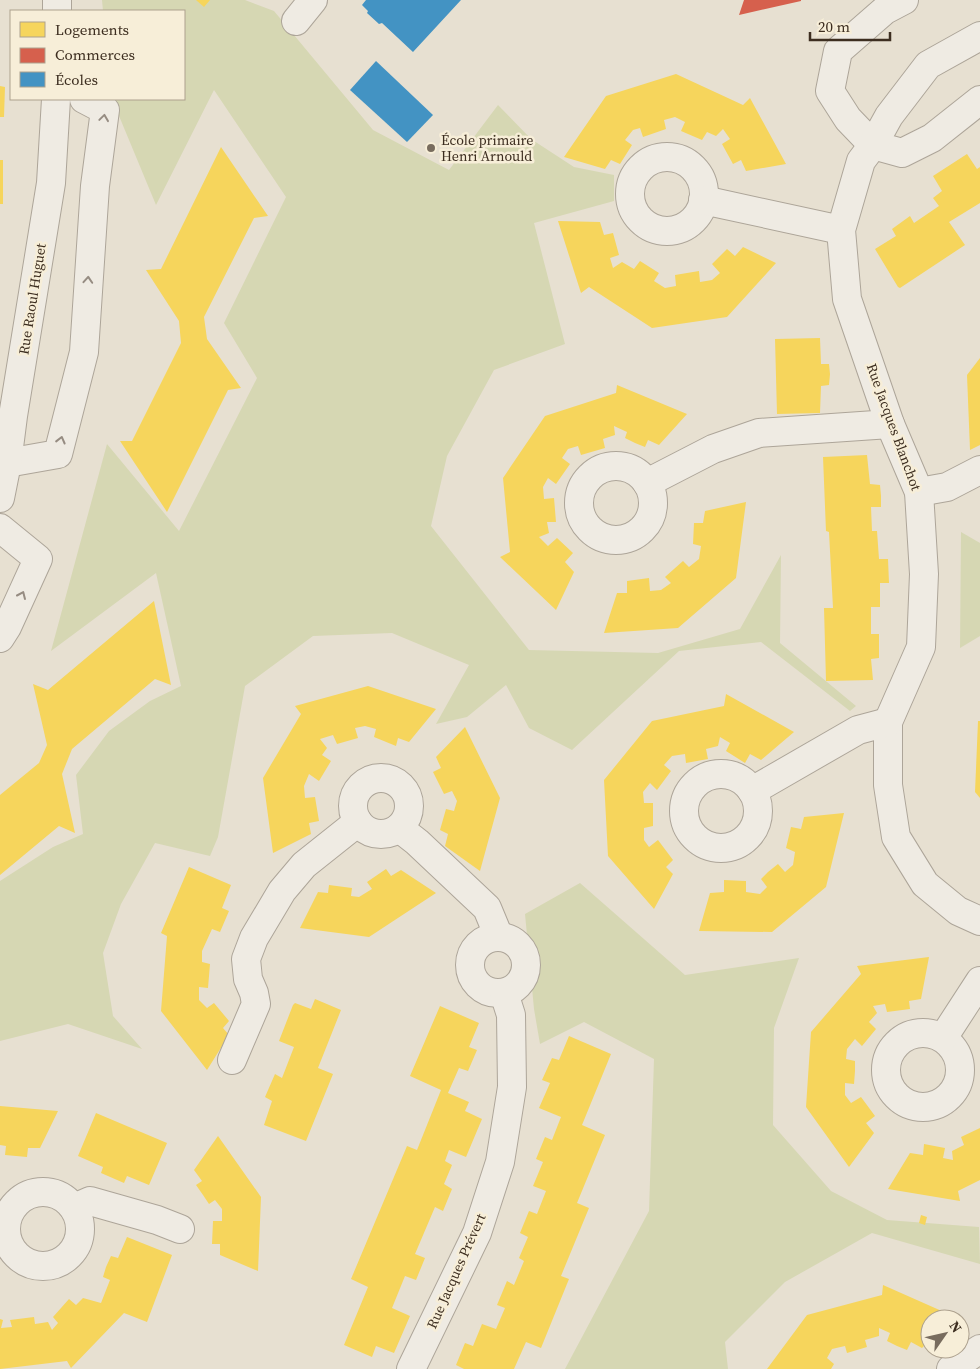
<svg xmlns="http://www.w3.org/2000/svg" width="980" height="1369" font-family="'Source Serif 4',serif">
<rect width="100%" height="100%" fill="#e7e0d1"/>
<g fill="#d6d7b3">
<polygon points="102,0 245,0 274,11 373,130 449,170 498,105 531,139 574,167 614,175 614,201 534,223 565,344 494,370 447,456 431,526 529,650 658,653 740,629 781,555 780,643 856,706 850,711 761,642 679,651 572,750 529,728 506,685 467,717 436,724 469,665 392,633 313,636 245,686 218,837 210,856 155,843 121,904 103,953 113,1016 142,1049 68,1024 0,1041 0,881 53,847 83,834 76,775 109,731 150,701 181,686 156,573 51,651 107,444 179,531 257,378 224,323 286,197 214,90 156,205 112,99 184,99 184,11 103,11"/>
<polygon points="961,532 980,543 980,636 960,648"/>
<polygon points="580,883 685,975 799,958 774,1028 773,1125 831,1191 887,1220 979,1227 980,1264 872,1233 785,1282 725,1342 728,1369 565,1369 649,1211 654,1059 584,1022 540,1044 534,1009 525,914"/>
</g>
<g fill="#f6d55c">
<polygon points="196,0 210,0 204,7"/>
<polygon points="676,74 743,105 750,98 786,164 746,171 741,160 733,164 722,144 730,139 723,129 716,136 707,132 702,140 681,131 685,122 675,117 664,120 666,129 643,137 640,128 633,130 625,140 632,145 620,164 611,160 605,169 564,157 606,96"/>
<polygon points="0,86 5,87 4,117 0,117"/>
<polygon points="221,147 268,216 254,218 204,317 207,339 241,388 228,390 167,512 120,441 132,441 181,343 179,321 146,270 161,269"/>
<polygon points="967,154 977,169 980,167 980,203 949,222 965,245 900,288 898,287 875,249 896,236 892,229 910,216 914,223 939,206 933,198 942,191 933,176"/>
<rect x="0" y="160" width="3" height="44"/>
<polygon points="558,221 600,222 604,235 613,233 619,255 610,258 613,268 622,262 634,269 640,261 659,273 654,281 665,288 676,286 675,275 699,271 700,282 712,280 720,273 712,264 727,249 735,256 743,247 776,263 727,317 652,328 589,287 581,293"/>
<polygon points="820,338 821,364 829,364 830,374 829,385 821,386 820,413 777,414 775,339"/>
<polygon points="980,358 980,445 970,450 967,375"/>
<polygon points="617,385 687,414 659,445 648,440 645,447 635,443 625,438 627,432 614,426 615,435 603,439 605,448 581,455 578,446 568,449 562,458 570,464 556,484 548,478 543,487 544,499 554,498 556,522 547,522 549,533 539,537 548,546 557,538 573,553 565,562 574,572 556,610 500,557 510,552 503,478 545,416 616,393"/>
<polygon points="867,455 870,484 880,485 881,496 881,507 871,507 872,531 877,531 879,559 888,559 889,583 880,583 880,607 871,607 871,634 879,634 879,658 871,659 873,680 826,681 824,608 833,608 829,532 826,531 823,457"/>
<polygon points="746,502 736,578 678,628 604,633 617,593 627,593 627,581 649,578 650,591 661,590 671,583 665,577 683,561 689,567 699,559 701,546 693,544 694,523 703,523 705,511"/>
<polygon points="154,601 171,685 155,679 72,749 62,774 75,833 59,826 0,875 0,795 39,763 47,745 33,684 48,690"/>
<polygon points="368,686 436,709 409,742 398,738 396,746 374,737 376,729 365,726 355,728 358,738 337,744 333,735 320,739 327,748 322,755 331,761 319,781 309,774 304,786 305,798 315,797 319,821 309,823 311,834 273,853 263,778 301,714 295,706"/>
<polygon points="726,694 794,732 761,760 750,754 745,763 726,751 730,743 720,737 718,746 706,749 708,759 686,763 685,754 672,756 664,765 671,771 657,790 650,783 643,792 644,803 653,803 653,826 644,828 644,840 649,847 658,840 673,860 666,867 673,874 654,909 608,856 604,780 652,721 724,706"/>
<polygon points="978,721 980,721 980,798 975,792"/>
<polygon points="465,727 500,798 480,871 445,846 448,834 440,830 446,809 454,811 457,801 452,791 444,794 433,772 441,768 436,757"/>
<polygon points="844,813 826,887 772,932 699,931 710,893 724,892 724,880 746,881 746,892 760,894 767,887 761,879 768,872 778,864 785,872 793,865 795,852 786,848 791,827 801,829 804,817"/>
<polygon points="189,867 231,885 222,908 229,911 220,932 212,929 202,951 202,962 210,964 208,988 199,987 199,1000 207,1008 214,1003 229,1021 223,1028 229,1035 207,1070 161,1011 167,936 161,933"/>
<polygon points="386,869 391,876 401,870 436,893 369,937 300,928 318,892 328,893 329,885 352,888 351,896 359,897 372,889 367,882"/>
<polygon points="929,957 921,999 909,1001 910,1009 887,1012 885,1004 873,1006 877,1013 869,1022 876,1029 862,1046 855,1039 847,1049 846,1059 855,1061 855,1071 854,1084 845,1083 845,1095 851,1103 861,1097 875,1116 866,1123 874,1133 849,1167 806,1107 811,1032 861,974 857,966"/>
<polygon points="315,999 341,1010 318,1068 333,1074 306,1141 264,1125 272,1101 265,1097 275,1074 282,1078 294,1047 279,1041 293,1005 295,1003 311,1009"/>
<polygon points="440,1006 479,1023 469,1047 477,1050 468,1071 459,1068 448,1093 469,1102 465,1111 482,1119 466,1157 449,1150 445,1161 452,1165 444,1184 452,1189 443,1211 435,1207 415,1254 425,1258 416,1280 405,1276 392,1308 410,1316 394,1353 376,1346 372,1357 344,1345 368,1287 351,1279 407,1146 417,1150 441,1090 410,1076"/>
<polygon points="569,1036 611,1054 582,1125 605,1135 577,1203 589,1208 561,1276 569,1279 541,1348 526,1342 514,1369 464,1369 456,1365 465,1343 473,1346 482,1324 496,1329 505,1308 497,1305 507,1281 514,1285 524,1261 519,1258 528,1237 520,1233 529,1211 537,1214 546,1191 533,1186 543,1162 536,1159 545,1137 552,1140 561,1117 539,1108 550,1083 542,1080 552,1058 559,1060"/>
<polygon points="0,1106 58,1111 40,1148 28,1148 27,1157 5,1155 6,1146 0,1145"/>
<polygon points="96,1113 167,1143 149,1185 127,1176 124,1183 101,1173 103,1167 78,1156"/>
<polygon points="980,1128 980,1180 958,1191 960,1201 888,1189 910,1153 923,1155 924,1144 945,1148 943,1158 953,1160 952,1151 964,1145 961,1137"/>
<polygon points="218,1136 261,1197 258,1271 220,1255 220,1244 212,1244 213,1221 222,1221 222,1209 215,1200 209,1204 203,1195 196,1185 202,1181 194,1170"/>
<polygon points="921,1215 927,1217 925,1225 919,1223"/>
<polygon points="127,1237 172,1255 147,1322 124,1313 71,1368 67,1361 0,1369 0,1319 3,1320 1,1328 12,1327 10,1320 34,1317 35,1324 48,1322 52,1330 58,1323 53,1317 69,1299 76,1305 83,1298 101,1303 110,1280 103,1277 106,1267 111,1256 118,1258"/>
<polygon points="883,1285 953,1316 950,1319 930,1319 930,1340 922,1348 911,1342 907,1350 897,1346 887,1341 890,1333 879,1328 879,1336 865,1340 867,1347 847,1353 845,1346 832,1349 827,1358 834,1364 831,1369 767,1369 807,1315 882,1295"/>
</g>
<polygon fill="#d6604d" points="744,0 801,0 801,1 739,15"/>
<g fill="#4393c3">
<polygon points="366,0 461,0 413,52 382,23 379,24 367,13 368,11 362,5"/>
<polygon points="376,61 433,115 407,142 350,90"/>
</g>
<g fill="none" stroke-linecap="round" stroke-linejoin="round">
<g stroke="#ada599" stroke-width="30">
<g id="minor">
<polyline points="904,0 885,10 838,51 830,91 848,119 873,145 902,153 932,138 980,100"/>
<polyline points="57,11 57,0"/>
<polyline points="296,21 313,0"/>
<polyline points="980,36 928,65 889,116 873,145 861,161 841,230 847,299 890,424 919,492 924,574 921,647 888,722 888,785 896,837 925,884 958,911 980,921"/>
<circle cx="667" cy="194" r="37"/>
<polyline points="703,200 841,230"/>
<polyline points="7,463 58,454 84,352 95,186 105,110 84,99"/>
<circle cx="616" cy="503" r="37"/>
<polyline points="647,483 713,449 759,433 890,424"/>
<polyline points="919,492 947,487 980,470"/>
<polyline points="0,498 7,463 13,416 51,183 56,99"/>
<polyline points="0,528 38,559 7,627 0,638"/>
<circle cx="721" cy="811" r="37"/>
<circle cx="381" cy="806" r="28"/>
<polyline points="752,791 858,730 888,722"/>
<polyline points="399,828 417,842 487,908 499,937"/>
<circle cx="498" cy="965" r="28"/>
<circle cx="923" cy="1070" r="37"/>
<polyline points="943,1038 980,981"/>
<polyline points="232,1060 256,1004 254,993 248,979 246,959 254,938 282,891 304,865 358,822"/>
<circle cx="43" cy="1229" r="37"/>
<polyline points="74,1208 90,1201 157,1220 180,1229"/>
<polyline points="411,1369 477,1233 500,1162 512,1087 511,1015 504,993"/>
<polyline points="951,1369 980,1349"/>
</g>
</g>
<use href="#minor" stroke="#efebe3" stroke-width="28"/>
</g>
<defs><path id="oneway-chevron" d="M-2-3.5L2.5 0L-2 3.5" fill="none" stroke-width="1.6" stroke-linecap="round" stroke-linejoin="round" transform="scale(1.25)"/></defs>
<g stroke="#968c82">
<use href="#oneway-chevron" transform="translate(104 118) rotate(-82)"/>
<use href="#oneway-chevron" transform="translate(88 280) rotate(-86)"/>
<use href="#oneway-chevron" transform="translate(61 440) rotate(-76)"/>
<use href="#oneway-chevron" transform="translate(22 595) rotate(-66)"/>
</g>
<circle fill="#786c5e" stroke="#f7eed8" stroke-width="2" cx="431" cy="148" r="5"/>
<g text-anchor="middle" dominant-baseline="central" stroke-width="5" stroke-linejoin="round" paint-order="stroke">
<g font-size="14" fill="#3d2e20" stroke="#f7eed8" text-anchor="start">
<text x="441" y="140">École primaire<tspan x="441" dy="16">Henri Arnould</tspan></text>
</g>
<g font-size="14" fill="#3d2e20" stroke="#f7eed8">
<text transform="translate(32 299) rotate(-81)">Rue Raoul Huguet</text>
<text transform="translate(894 427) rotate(70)">Rue Jacques Blanchot</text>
<text transform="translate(456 1271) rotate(-66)">Rue Jacques Prévert</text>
</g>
</g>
<rect x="10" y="10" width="175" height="90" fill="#f7eed8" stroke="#ada18e"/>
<rect x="20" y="22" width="25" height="15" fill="#f6d55c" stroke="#ada18e"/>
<text x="55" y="35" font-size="15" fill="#3d2e20">Logements</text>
<rect x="20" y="48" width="25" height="15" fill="#d6604d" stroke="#ada18e"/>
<text x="55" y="60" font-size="15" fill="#3d2e20">Commerces</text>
<rect x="20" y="72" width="25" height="15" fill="#4393c3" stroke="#ada18e"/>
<text x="55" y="85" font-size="15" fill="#3d2e20">Écoles</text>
<g transform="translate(945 1334) rotate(56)"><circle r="24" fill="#f7eed8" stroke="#ada18e"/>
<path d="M0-4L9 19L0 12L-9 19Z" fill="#786c5e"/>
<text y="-8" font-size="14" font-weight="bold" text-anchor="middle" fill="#3d2e20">N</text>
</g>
<path d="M810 32v8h80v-8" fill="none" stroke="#3d2e20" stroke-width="2.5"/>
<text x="818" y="32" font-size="15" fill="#3d2e20" stroke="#f7eed8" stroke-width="4" paint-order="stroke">20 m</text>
</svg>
